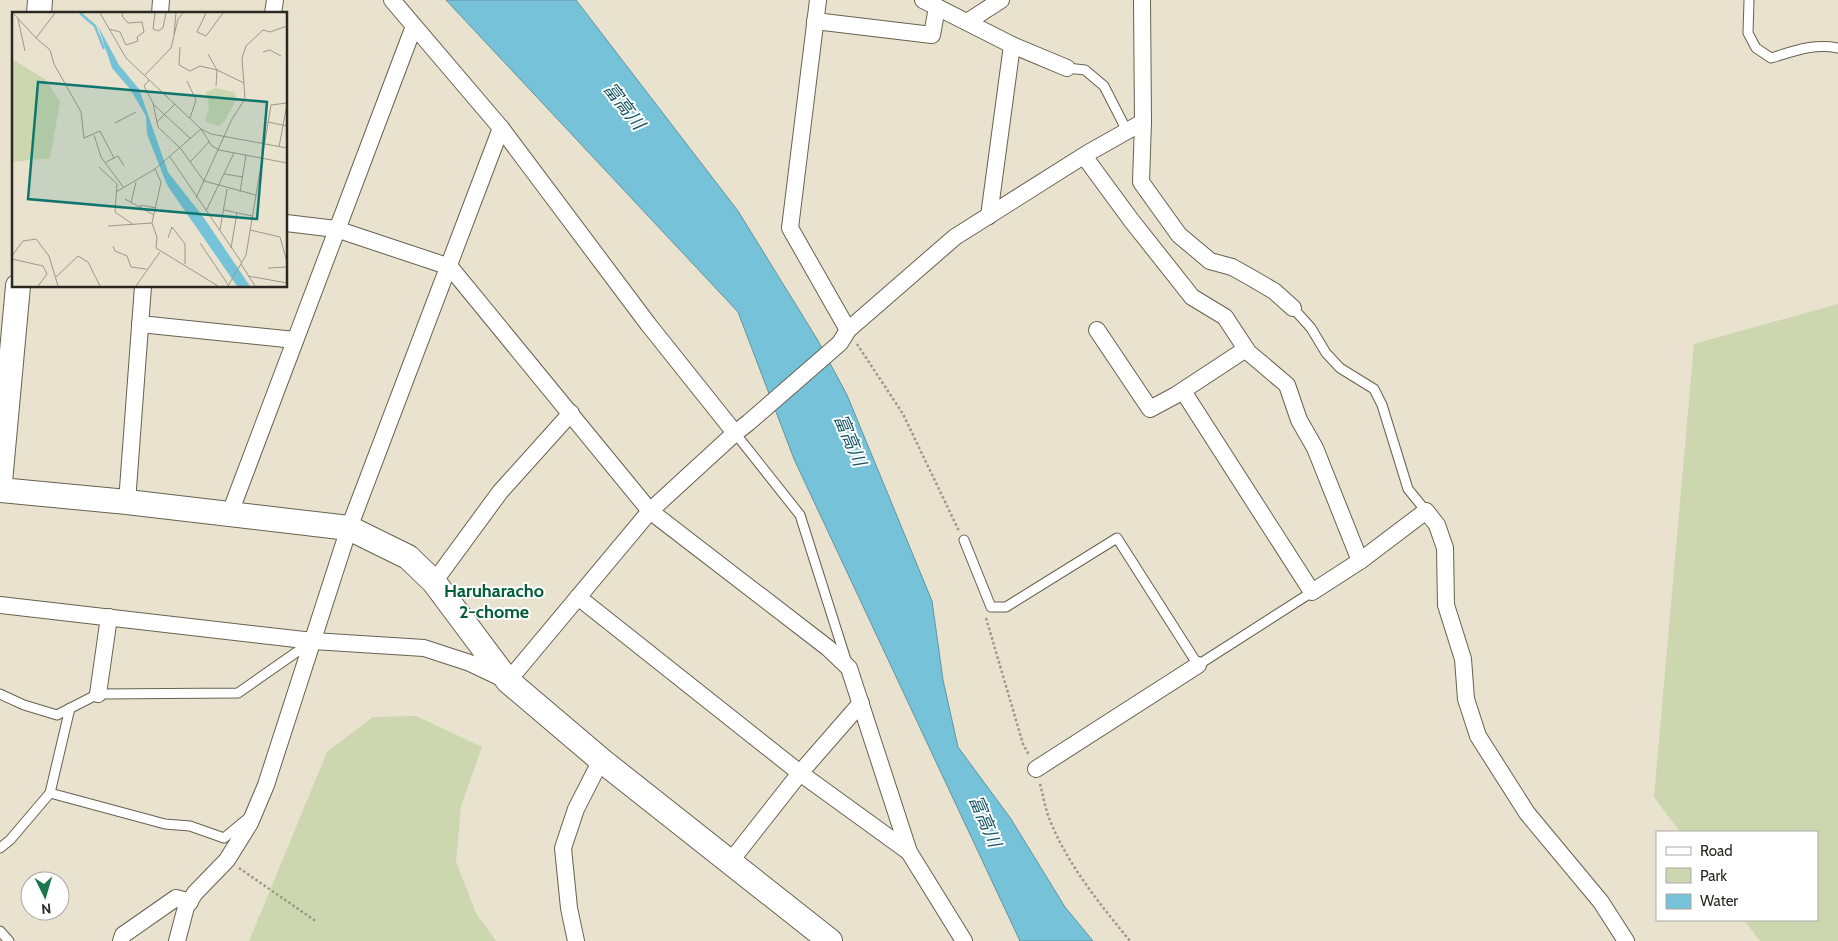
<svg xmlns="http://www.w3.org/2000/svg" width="1838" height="941" font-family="Cabin,'Noto Sans JP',sans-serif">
<rect width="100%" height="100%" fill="#e9e2cf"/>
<g fill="#ccd6af">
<polygon points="1838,304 1838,941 1760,941 1744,920 1817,920 1817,832 1680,832 1654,797 1694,344"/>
<polygon points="416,716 482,747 461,806 456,862 476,913 496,941 249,941 327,752 373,717"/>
</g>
<polygon fill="#76c2d8" stroke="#6094a1" points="446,0 576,0 738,211 817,339 847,395 932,601 943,680 958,747 1011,819 1065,907 1093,941 1020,941 794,459 738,312"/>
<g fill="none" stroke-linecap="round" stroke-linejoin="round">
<g stroke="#676150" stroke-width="11">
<g id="lane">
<path d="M1749 0 1748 33 1756 48 1771 58C1794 51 1814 43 1838 48"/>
<polyline points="1067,68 1085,70 1104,86 1127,131"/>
<polyline points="1293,308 1311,328 1326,353 1340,368 1374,389 1382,405 1408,489 1426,511"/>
<polyline points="735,433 800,515 847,663"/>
<polyline points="964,540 991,607 1006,607 1117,538 1198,665 1312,592"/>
<polyline points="0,694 24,705 57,715 98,694 238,693 311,642"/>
<polyline points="50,793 70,708"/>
<polyline points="0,848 10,840 50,793 165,824 190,826 224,838 247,819"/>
<polyline points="0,931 9,941"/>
</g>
</g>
<g stroke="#676150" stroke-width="18">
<g id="street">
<polyline points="392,0 501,128 648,324 735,433"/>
<polyline points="818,0 790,228 848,330"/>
<polyline points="923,0 1012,45 1067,68"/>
<polyline points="1142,0 1143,122 1141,182 1179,235 1210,261 1232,267 1250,277 1274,291 1293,308"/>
<polyline points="160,14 161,0"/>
<polyline points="273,14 275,0"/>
<polyline points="815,21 932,35 937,7"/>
<polyline points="967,22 1001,0"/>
<polyline points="1084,156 1131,220 1192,297 1225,317 1248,352 1287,385 1299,420 1315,448 1360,561"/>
<polyline points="989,216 1012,45"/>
<polyline points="286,223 336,229 450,267 650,511 828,648 849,668 909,852 964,941"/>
<polyline points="140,324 295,340"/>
<polyline points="1097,330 1150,409 1176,395 1246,349"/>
<polyline points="1183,391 1312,592 1360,561 1426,511 1437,525 1445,548 1446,605 1463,659 1466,699 1478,736 1527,813 1601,902 1626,941"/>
<polyline points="127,502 143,286"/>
<polyline points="230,513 414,26"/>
<polyline points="434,582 500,492 571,413"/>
<polyline points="578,597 800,773 909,852"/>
<polyline points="0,605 313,641 424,648 470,663 508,681 650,511 735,433 748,423 840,343 848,330 955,237 1088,153 1143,122"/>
<polyline points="98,694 109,617"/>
<polyline points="1036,769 1198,665"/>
<polyline points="730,862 800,773 861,703"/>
<polyline points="121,941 123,935 176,898 190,902"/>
<polyline points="177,941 186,907 195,893 227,860 250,823 266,785 349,528 501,128"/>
<polyline points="576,941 569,908 563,848 576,809 601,760"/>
</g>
</g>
<g stroke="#676150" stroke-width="26">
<g id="secondary">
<polyline points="39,14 40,0"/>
<polyline points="0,482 18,286"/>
<polyline points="0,490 127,502 349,528 408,557 434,582 508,681 601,760 830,941"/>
</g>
</g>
<g stroke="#9c9789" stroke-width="2.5" stroke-dasharray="2.5 2.5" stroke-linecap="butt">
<polyline points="857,344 903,414 959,531"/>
<polyline points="986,618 1023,744 1029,755"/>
<path d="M1040 784C1043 795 1045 807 1049 818 1067 864 1099 903 1130 941"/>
<polyline points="239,868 317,922"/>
</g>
<use href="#lane" stroke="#fff" stroke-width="9"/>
<use href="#street" stroke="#fff" stroke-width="16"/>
<use href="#secondary" stroke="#fff" stroke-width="24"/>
</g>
<g text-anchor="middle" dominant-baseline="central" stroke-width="4" stroke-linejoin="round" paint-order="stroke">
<g font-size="18" font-style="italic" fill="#155565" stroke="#fff">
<text transform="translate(624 106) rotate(52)">富高川</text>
<text transform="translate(850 440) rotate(67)">富高川</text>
<text transform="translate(985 821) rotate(67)">富高川</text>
</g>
<g font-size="18" font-weight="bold" fill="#035f38" stroke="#fff">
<text x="494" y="591">Haruharacho<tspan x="494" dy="21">2-chome</tspan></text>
</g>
</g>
<g transform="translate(12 12)">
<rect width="275" height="275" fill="#e9e2cf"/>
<path d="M0 47 34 68 48 90 38 146 0 150ZM203 76 222 80 225 86 212 110 206 114 193 109 197 95 194 80Z" fill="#ccd6af"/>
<path d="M86 14 107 53 127 77 156 160 192 206 238 274H225L155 173 135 122 134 104 118 77 100 56Z" fill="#76c2d8"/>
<path fill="none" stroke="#76c2d8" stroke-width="2.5" d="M68 1 83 14 92 37"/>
<path fill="none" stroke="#9d9889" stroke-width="1" d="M1 1 24 26 43 1M88 1 114 46 189 117 200 134 207 138 275 151M143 1 141 17 146 19 151 16 154 1M194 1 185 20 194 24 211 1M6 7 13 39M97 17 108 20 114 33 126 29 125 25 132 20 130 10 116 11 110 4 111 1M162 22 164 1M24 26 38 38 42 52 69 100 72 126 88 119 102 146M168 35 167 53 178 59 188 54 205 58 204 74M251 40 258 38 269 44M196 42 205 58 232 71M133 63 159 36 166 7 171 1M137 68 132 74 141 91 146 115 169 137 192 169 244 183M175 69 184 88 178 106M141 92 179 127M145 110 163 92M256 110 275 114M103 111 124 100M82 123 89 145 112 176M267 135 275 92M158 145 230 251M94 150 106 144 112 154M178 150 197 130M87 155 105 172 103 200 122 213M143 157 149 170 140 211 145 225 144 236 206 274M212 162 231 165M104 180 143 157 189 117 199 122 275 136M228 180 234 143M184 186 220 107 233 87 230 46 234 34 251 18 258 20 275 14M113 187 142 203M119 191 124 170M128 196 129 193 144 196M212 198 240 204M194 199 222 141M96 214 140 211M208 218 215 177M238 218 268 225 275 250M156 226 160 215 173 232V252M188 231 217 274M101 234 103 239 115 244 119 255 134 257M219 236 225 201M0 244 11 229 24 227 37 244 46 274M0 247 31 254 35 262 26 274M229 252 243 274M256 256 275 255M236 264 275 271M44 265 66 244 76 250 88 274M124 274 148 240M216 274 234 243 259 93 275 91"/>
<path fill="#0f766e" fill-opacity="0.15" stroke="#0f766e" stroke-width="2.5" d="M26 70 255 90 245 207 16 187Z"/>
<rect width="275" height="275" fill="none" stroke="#2b2821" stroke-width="2.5"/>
</g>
<rect x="1656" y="831" width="162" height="90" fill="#ffffff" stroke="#aaa9a6"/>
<rect x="1666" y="847" width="25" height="8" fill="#ffffff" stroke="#aaa9a6"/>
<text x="1700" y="856" font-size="15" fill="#2b2821">Road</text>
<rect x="1666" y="868" width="25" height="15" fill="#ccd6af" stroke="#aaa9a6"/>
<text x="1700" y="881" font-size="15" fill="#2b2821">Park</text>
<rect x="1666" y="894" width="25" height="15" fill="#76c2d8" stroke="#aaa9a6"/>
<text x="1700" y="906" font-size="15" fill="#2b2821">Water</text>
<g transform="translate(45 896) rotate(175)"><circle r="24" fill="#ffffff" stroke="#aaa9a6"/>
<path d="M0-4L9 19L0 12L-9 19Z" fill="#1b764b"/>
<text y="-8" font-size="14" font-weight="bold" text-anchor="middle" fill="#2b2821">N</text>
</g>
</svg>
